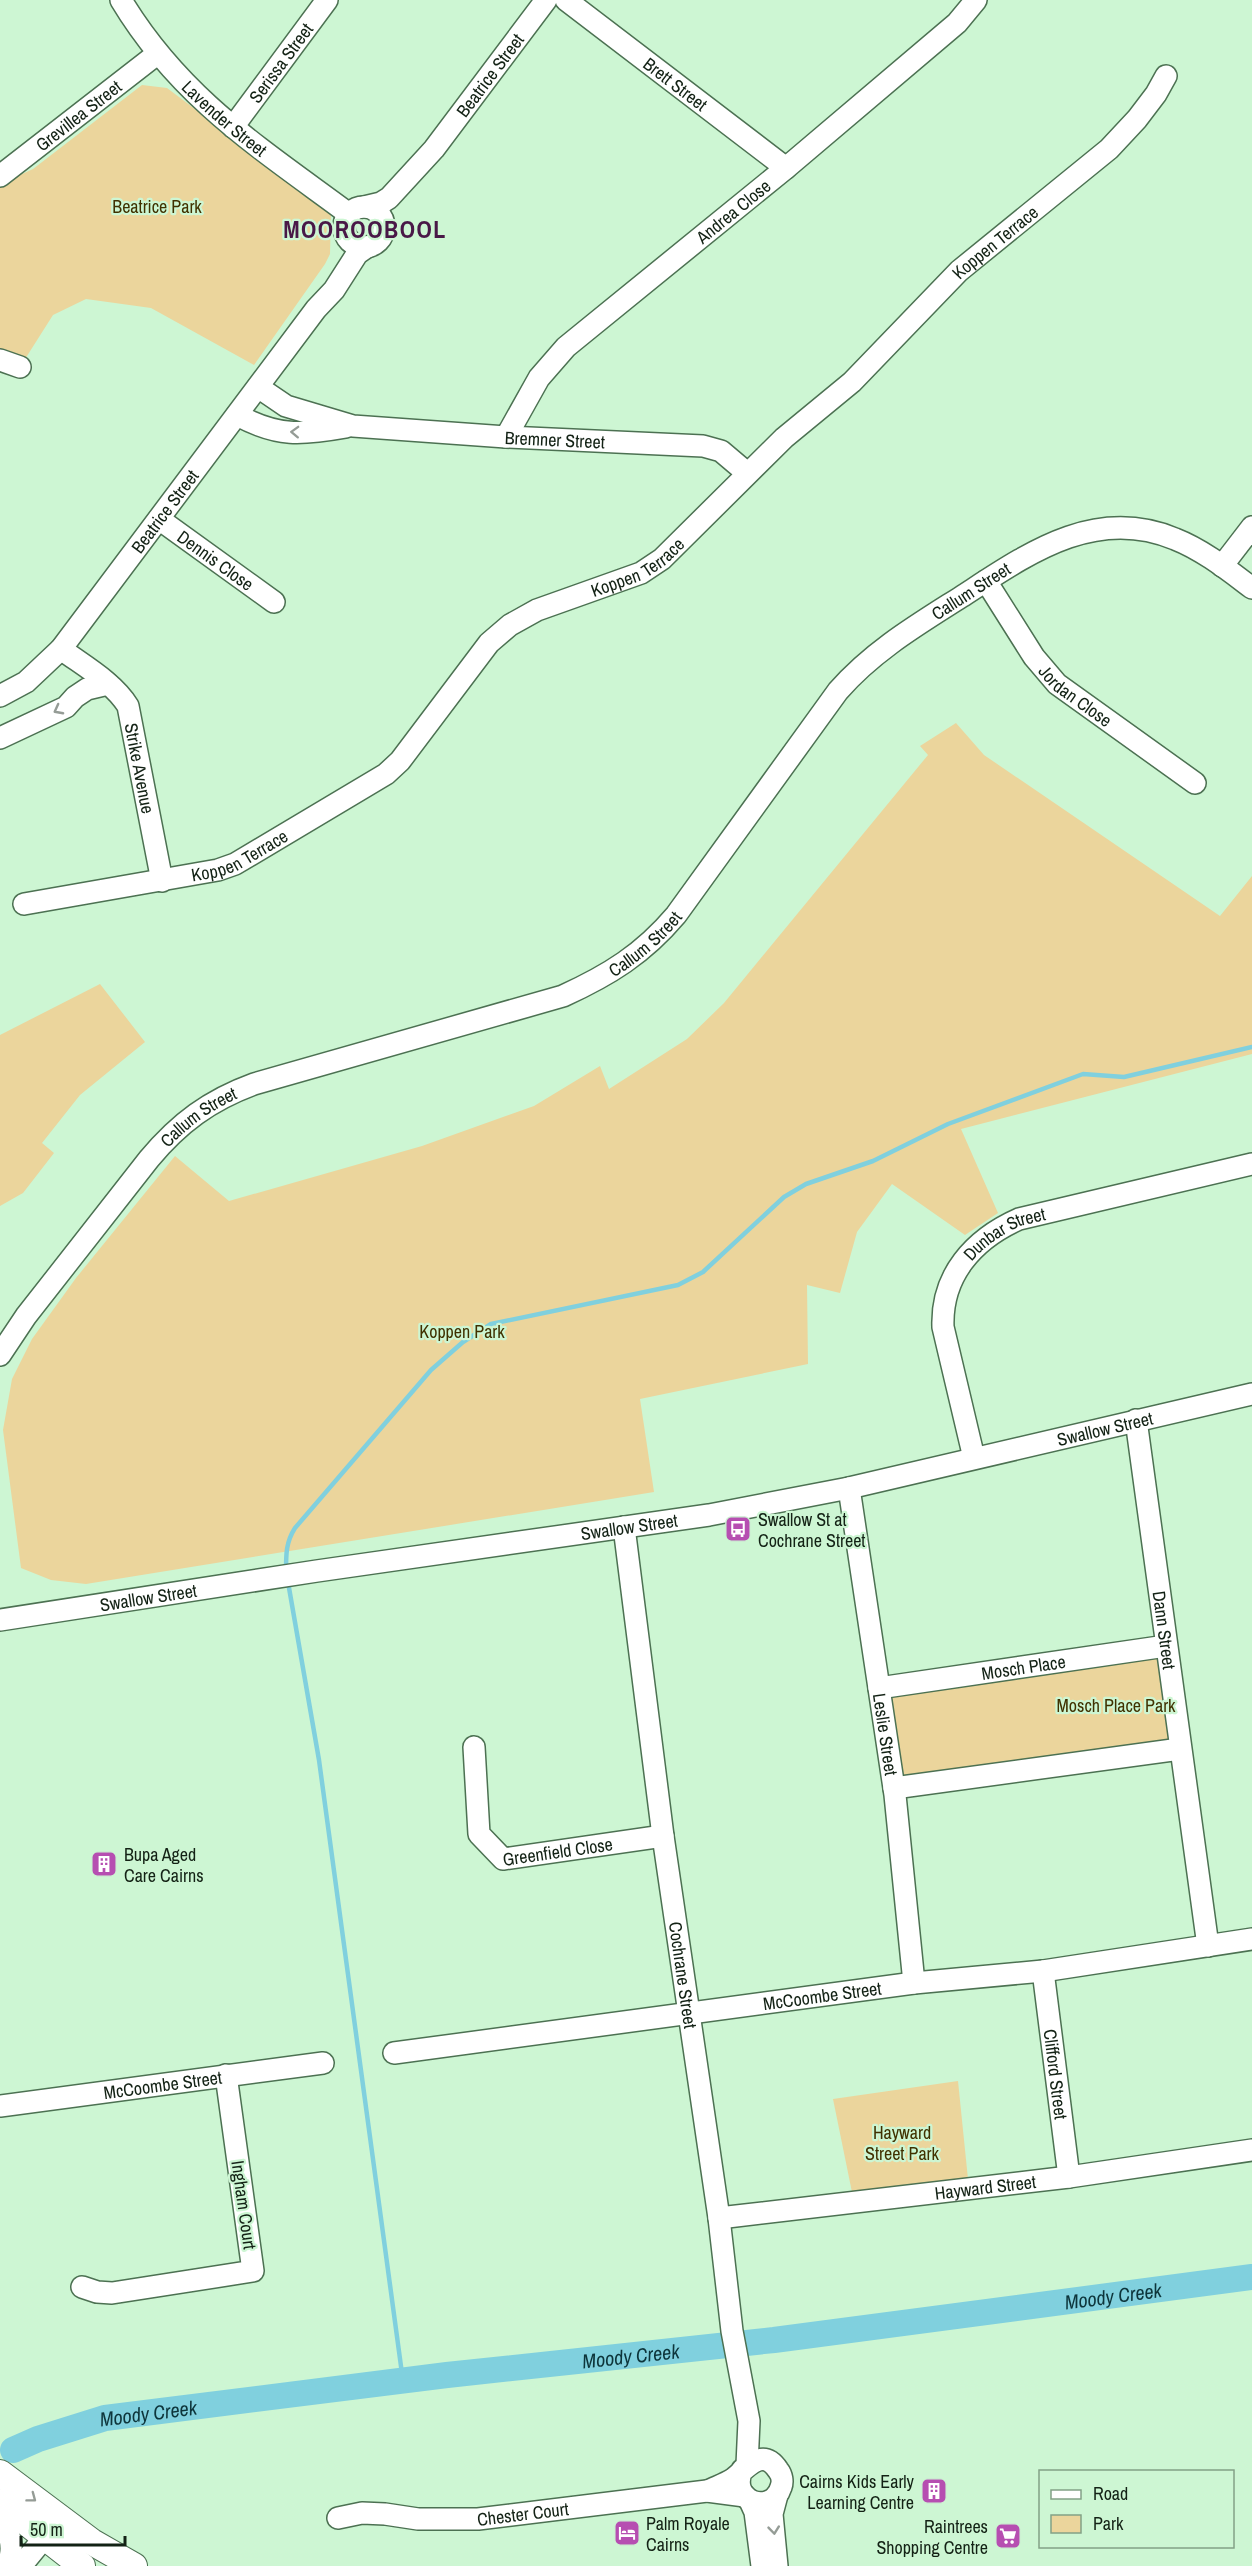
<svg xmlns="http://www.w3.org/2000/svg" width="1252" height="2566" font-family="'Archivo Narrow',sans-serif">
<rect width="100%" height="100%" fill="#cdf6d3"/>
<g fill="#ebd59c">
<polygon points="142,85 167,88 331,211 330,254 325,264 254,365 151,308 86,299 53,315 20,367 0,360 0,184 33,169"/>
<polygon points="956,723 984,755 1220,916 1252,876 1252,1054 961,1129 998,1213 965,1235 892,1184 857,1232 840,1293 807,1285 808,1364 640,1399 654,1492 86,1584 51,1580 21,1568 3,1430 12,1379 32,1339 76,1278 175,1156 229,1201 422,1146 534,1106 600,1066 609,1089 687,1039 724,1003 928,755 920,746"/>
<polygon points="100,984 145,1042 80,1095 42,1143 54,1153 23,1193 0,1206 0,1035"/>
<polygon points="1166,1646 1180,1749 894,1788 879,1688"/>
<polygon points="958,2081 969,2189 854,2202 833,2099"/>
</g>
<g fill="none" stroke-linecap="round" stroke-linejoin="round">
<g stroke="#80d0de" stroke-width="4.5">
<path d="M286 1571C286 1554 286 1542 295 1528L431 1370 463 1342 491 1324 678 1285 703 1272 784 1197 806 1184 873 1161 948 1124 1083 1074 1124 1077 1252 1047"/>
<polyline points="288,1582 319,1760 403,2381"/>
</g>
<path stroke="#80d0de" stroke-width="26" id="s1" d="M13 2450 38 2439 105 2418 447 2375 774 2340 1252 2277"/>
<g stroke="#4c7152" stroke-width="24">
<g id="minor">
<path id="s2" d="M121 0C180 98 260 148 349 214"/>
<path id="s3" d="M566 0 786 168"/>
<path id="s4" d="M233 127 327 0"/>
<path id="s5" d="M0 176 157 54"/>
<circle cx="364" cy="227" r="20"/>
<path id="s6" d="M364 207 381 203 389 198 434 149 546 0"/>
<polyline points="0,360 20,367"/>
<path id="s7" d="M258 387 286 406 353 426 506 437 703 446 721 451 747 473"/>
<path d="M237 415C278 437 301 435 346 427"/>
<path id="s8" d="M506 437 539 378 566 347 786 168 957 23 976 0"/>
<path id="s9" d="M159 519 274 602"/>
<polyline points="1222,566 1252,527"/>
<path id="s10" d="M986 581 1034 657 1057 684 1195 783"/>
<path id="s11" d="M61 649C84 666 113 682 128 706L162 881"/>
<path id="s12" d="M0 696 26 682 61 649 316 309 334 290 357 254 367 247"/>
<polyline points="0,738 66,707 75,697 87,689 108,684"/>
<path id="s13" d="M24 904 218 870 235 864 386 774 400 761 489 643 510 625 537 610 641 573 662 559 784 438 852 382 959 271 1109 149 1137 119 1156 94 1166 76"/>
<path id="s14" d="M0 1355 26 1316 149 1159C179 1123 210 1100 254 1084L563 996C609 975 643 954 676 915L838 691C873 651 917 625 961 597 1026 555 1094 505 1175 539 1203 550 1228 570 1252 588"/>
<path id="s15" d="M1136 1420 1208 1946"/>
<path id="s16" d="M974 1458 943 1327C941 1275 974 1239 1019 1219L1252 1164"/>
<path id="s17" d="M849 1488 895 1795 914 1983"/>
<path id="s18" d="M624 1527 663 1836 719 2218 732 2331 749 2421 747 2465"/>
<path id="s19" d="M0 1620 317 1571 709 1515 849 1488 1252 1394"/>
<path id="s20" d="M879 1688 1166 1646"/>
<path id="s21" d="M474 1747 479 1834 503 1859 663 1836"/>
<polyline points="894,1788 1180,1749"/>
<path id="s22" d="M1043 1971 1069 2177"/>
<path id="s23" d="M394 2053 914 1983 1043 1971 1252 1939"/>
<path id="s24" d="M0 2106 323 2063"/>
<path id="s25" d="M719 2218 1069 2177 1252 2150"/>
<polyline points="82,2287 97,2292 112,2293 253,2271 226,2075"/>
<path d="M708 2491C716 2487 725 2484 733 2479 746 2469 762 2446 778 2470 782 2475 783 2482 781 2487 772 2516 728 2502 742 2470"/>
<polyline points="777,2495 772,2514 777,2566"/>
<polyline points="750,2501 755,2512 762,2566"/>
<path d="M0 2516C9 2533 16 2547 7 2566"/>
<path id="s26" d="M338 2518 362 2513 385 2514 418 2519H478L707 2491 745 2496"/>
<polyline points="21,2566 44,2538 56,2528"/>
</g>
</g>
<g stroke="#4c7152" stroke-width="28">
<g id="major">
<polyline points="0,2473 92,2542 134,2566"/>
<polyline points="0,2502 82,2566"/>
</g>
</g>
<use href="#minor" stroke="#fff" stroke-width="21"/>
<use href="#major" stroke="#fff" stroke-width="26"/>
</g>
<defs><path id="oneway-chevron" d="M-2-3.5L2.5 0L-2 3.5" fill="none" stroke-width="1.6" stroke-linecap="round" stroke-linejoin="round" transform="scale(1.5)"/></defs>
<g stroke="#959c96">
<use href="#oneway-chevron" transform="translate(295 432) rotate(-178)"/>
<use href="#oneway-chevron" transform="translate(58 710) rotate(152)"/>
<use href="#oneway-chevron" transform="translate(32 2498) rotate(37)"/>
<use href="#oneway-chevron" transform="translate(774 2530) rotate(84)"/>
</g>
<defs>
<g id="bus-square" transform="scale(1.35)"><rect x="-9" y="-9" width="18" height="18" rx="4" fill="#b64eb1" stroke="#cdf6d3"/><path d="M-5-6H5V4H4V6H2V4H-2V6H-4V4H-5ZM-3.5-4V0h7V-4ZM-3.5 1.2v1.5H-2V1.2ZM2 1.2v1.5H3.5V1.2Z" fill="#fff"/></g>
<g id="building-square" transform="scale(1.35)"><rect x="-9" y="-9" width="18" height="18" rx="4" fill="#b64eb1" stroke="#cdf6d3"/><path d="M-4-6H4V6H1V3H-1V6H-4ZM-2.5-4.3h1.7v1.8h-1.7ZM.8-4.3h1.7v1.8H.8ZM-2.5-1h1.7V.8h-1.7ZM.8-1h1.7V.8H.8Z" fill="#fff"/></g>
<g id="hotel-square" transform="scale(1.35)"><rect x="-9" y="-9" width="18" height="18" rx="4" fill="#b64eb1" stroke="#cdf6d3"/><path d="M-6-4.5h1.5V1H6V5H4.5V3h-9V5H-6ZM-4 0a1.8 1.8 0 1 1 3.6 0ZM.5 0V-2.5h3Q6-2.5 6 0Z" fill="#fff"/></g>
<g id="supermarket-square" transform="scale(1.35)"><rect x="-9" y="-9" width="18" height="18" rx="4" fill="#b64eb1" stroke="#cdf6d3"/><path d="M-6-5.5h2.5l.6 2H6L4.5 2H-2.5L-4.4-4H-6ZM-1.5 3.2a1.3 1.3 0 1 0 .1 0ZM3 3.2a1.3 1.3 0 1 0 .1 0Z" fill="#fff"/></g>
</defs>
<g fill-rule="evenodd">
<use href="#bus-square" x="738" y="1529"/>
<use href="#building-square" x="104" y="1864"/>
<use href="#building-square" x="934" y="2491"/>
<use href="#hotel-square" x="627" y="2533"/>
<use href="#supermarket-square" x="1008" y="2536"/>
</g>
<g text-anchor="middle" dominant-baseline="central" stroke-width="4.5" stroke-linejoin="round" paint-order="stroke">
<g font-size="18" fill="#132215" stroke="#cdf6d3">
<text stroke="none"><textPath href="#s4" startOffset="80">Serissa Street</textPath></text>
<text stroke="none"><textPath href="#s6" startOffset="186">Beatrice Street</textPath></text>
<text stroke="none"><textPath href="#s3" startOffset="138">Brett Street</textPath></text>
<text stroke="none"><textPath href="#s5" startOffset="99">Grevillea Street</textPath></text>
<text stroke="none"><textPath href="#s2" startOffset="158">Lavender Street</textPath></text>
<text stroke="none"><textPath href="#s8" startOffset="324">Andrea Close</textPath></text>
<text stroke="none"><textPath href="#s13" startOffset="1212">Koppen Terrace</textPath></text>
<text stroke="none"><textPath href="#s7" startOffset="306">Bremner Street</textPath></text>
<text stroke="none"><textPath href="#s12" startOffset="250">Beatrice Street</textPath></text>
<text stroke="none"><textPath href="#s9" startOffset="70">Dennis Close</textPath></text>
<text stroke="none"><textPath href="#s13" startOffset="726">Koppen Terrace</textPath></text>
<text stroke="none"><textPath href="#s14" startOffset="1282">Callum Street</textPath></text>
<text stroke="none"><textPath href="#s10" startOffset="147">Jordan Close</textPath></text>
<text stroke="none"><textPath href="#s11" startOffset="152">Strike Avenue</textPath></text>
<text stroke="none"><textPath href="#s13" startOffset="222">Koppen Terrace</textPath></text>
<text stroke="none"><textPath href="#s14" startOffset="796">Callum Street</textPath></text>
<text stroke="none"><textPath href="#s14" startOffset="312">Callum Street</textPath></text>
<text stroke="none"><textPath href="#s16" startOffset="256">Dunbar Street</textPath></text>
<text stroke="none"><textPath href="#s19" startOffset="1122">Swallow Street</textPath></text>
<text stroke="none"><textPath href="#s19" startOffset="636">Swallow Street</textPath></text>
<text stroke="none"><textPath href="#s19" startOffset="150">Swallow Street</textPath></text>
<text stroke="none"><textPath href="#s15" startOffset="212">Dann Street</textPath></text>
<text stroke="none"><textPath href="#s20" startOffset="146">Mosch Place</textPath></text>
<text stroke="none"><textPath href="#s17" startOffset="249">Leslie Street</textPath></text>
<text stroke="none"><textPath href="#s21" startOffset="177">Greenfield Close</textPath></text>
<text stroke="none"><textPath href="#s18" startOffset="452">Cochrane Street</textPath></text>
<text stroke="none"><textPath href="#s23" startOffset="432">McCoombe Street</textPath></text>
<text stroke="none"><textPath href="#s22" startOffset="104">Clifford Street</textPath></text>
<text stroke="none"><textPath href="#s24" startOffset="164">McCoombe Street</textPath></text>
<text stroke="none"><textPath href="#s25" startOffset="268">Hayward Street</textPath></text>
<text transform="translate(244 2205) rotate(82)">Ingham Court</text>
<text stroke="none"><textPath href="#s26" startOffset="186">Chester Court</textPath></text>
</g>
<g font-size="18" fill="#403100" stroke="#cdf6d3">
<text x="157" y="206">Beatrice Park</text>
<text x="462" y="1331">Koppen Park</text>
<text x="1116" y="1705">Mosch Place Park</text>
<text x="902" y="2132">Hayward<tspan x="902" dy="21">Street Park</tspan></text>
</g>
<g font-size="18" fill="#132215" stroke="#cdf6d3" text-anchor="start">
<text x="758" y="1519">Swallow St at<tspan x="758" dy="21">Cochrane Street</tspan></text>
<text x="124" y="1854">Bupa Aged<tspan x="124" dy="21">Care Cairns</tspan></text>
<text x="914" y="2481" text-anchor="end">Cairns Kids Early<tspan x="914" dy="21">Learning Centre</tspan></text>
<text x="646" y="2523">Palm Royale<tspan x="646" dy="21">Cairns</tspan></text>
<text x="988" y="2526" text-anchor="end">Raintrees<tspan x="988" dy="21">Shopping Centre</tspan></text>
</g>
<g font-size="20" font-style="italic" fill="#0d353b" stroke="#cdf6d3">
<text stroke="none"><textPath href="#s1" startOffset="1113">Moody Creek</textPath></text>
<text stroke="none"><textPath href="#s1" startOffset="627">Moody Creek</textPath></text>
<text stroke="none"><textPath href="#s1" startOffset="141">Moody Creek</textPath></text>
</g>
<g font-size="24" font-weight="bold" letter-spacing="1.5" fill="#491847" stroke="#cdf6d3">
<text x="365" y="229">MOOROOBOOL</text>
</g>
</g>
<rect x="1039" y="2470" width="195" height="78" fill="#cdf6d3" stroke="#83a187" stroke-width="1.5"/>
<rect x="1051" y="2490" width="30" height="9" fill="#ffffff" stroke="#83a187" stroke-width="1.5"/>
<text x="1093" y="2500" font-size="18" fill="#132215">Road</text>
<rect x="1051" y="2515" width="30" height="18" fill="#ebd59c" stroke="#83a187" stroke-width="1.5"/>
<text x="1093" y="2530" font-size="18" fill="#132215">Park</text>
<path d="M21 2536v9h104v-9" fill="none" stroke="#132215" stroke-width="3"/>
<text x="30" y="2536" font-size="18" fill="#132215" stroke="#cdf6d3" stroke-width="4.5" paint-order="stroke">50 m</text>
</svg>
